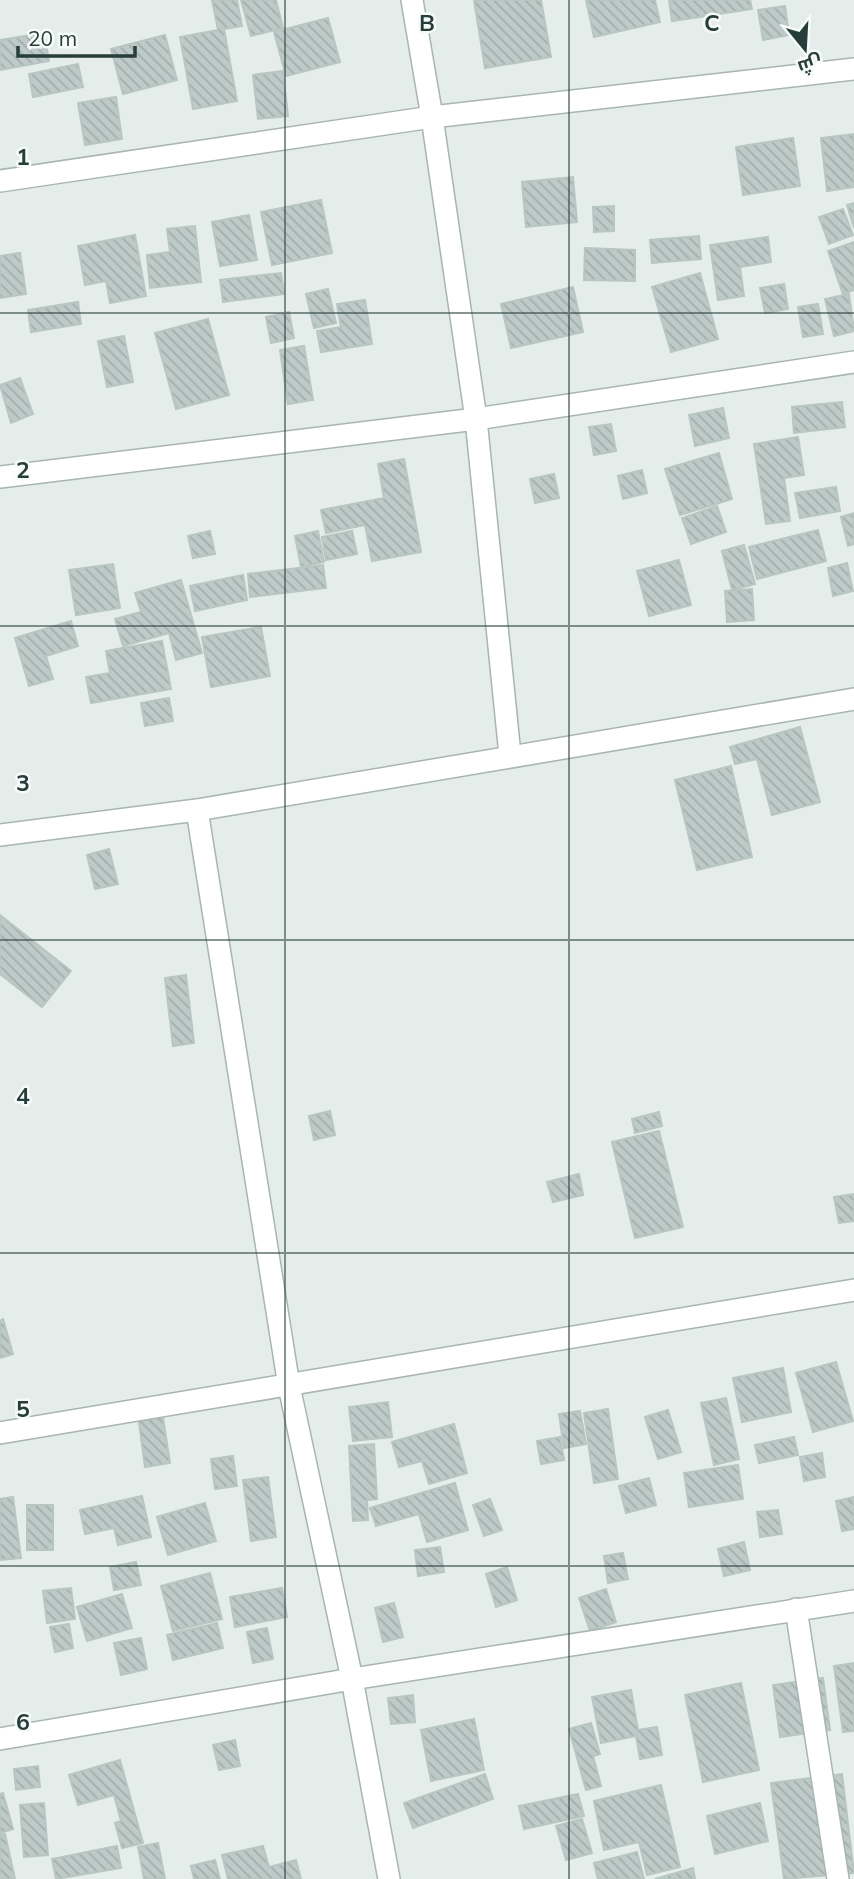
<svg xmlns="http://www.w3.org/2000/svg" width="854" height="1879" font-family="Mulish,Cairo,sans-serif">
<defs>
<pattern id="building-back-hatch" width="6" height="6" patternUnits="userSpaceOnUse" patternTransform="scale(1.75)"><rect width="6" height="6" fill="#becac7"/><path d="M-1 5l2 2M0 0l6 6M5-1l2 2" fill="none" stroke="#a3aeac"/></pattern>
</defs>
<rect width="100%" height="100%" fill="#e5edeb"/>
<g fill="url(#building-back-hatch)" stroke="#b8c6c2" stroke-width="2">
<polygon points="212,0 237,0 242,26 224,29 237,101 193,109 180,37 218,30"/>
<polygon points="241,0 276,0 283,28 251,36"/>
<polygon points="474,0 541,0 551,57 485,68"/>
<polygon points="586,0 655,0 660,22 594,37"/>
<polygon points="669,0 750,0 752,9 672,21"/>
<polygon points="785,6 789,35 763,40 758,10"/>
<polygon points="328,18 340,62 286,76 274,32"/>
<polygon points="44,33 49,61 0,70 0,40"/>
<polygon points="165,35 177,80 123,94 111,49"/>
<polygon points="78,64 83,87 33,97 29,74"/>
<polygon points="283,71 288,116 258,119 253,75"/>
<polygon points="116,97 122,139 85,145 78,103"/>
<polygon points="854,134 854,187 827,191 821,138"/>
<polygon points="793,138 800,186 743,195 736,147"/>
<polygon points="573,177 577,222 526,227 522,182"/>
<polygon points="321,200 332,253 272,265 261,212"/>
<polygon points="854,203 854,228 847,205"/>
<polygon points="614,206 614,231 594,232 593,207"/>
<polygon points="843,209 853,235 829,244 819,217"/>
<polygon points="249,215 257,260 220,266 212,222"/>
<polygon points="195,226 201,282 150,288 147,255 170,252 167,229"/>
<polygon points="135,235 146,296 110,303 106,281 85,285 78,246"/>
<polygon points="699,236 701,259 652,263 650,240"/>
<polygon points="768,237 771,262 740,267 744,296 718,300 710,245"/>
<polygon points="854,242 854,290 843,294 828,251"/>
<polygon points="585,248 635,250 635,281 584,280"/>
<polygon points="20,253 26,294 0,298 0,256"/>
<polygon points="281,273 284,294 223,302 220,280"/>
<polygon points="700,273 718,339 671,352 652,287"/>
<polygon points="784,284 788,309 765,313 760,288"/>
<polygon points="573,287 583,332 511,348 501,304"/>
<polygon points="328,289 336,323 314,328 306,294"/>
<polygon points="849,294 854,331 834,336 825,299"/>
<polygon points="365,300 372,344 321,352 317,331 341,327 337,304"/>
<polygon points="78,302 81,324 31,332 28,310"/>
<polygon points="818,304 823,334 803,337 798,307"/>
<polygon points="289,312 294,338 271,343 266,317"/>
<polygon points="208,319 229,395 176,409 155,333"/>
<polygon points="124,336 133,382 107,387 98,341"/>
<polygon points="304,346 313,400 288,404 280,350"/>
<polygon points="20,378 33,414 11,423 0,385"/>
<polygon points="842,402 845,427 794,433 792,407"/>
<polygon points="723,408 729,438 695,446 689,415"/>
<polygon points="611,424 616,451 594,455 589,427"/>
<polygon points="798,437 804,475 784,478 790,521 766,524 754,444"/>
<polygon points="719,453 732,499 680,515 665,469"/>
<polygon points="404,459 421,552 372,561 365,525 326,533 321,510 384,498 378,464"/>
<polygon points="642,470 647,493 623,499 618,476"/>
<polygon points="554,474 559,498 535,503 530,479"/>
<polygon points="836,487 840,511 800,518 795,493"/>
<polygon points="717,506 726,532 691,544 682,518"/>
<polygon points="854,513 854,544 848,546 841,517"/>
<polygon points="818,530 826,561 757,579 749,547"/>
<polygon points="210,531 215,554 193,558 188,536"/>
<polygon points="318,531 324,562 301,567 295,536"/>
<polygon points="352,531 357,554 326,560 322,537"/>
<polygon points="744,545 755,584 732,590 722,551"/>
<polygon points="679,560 691,605 649,616 637,571"/>
<polygon points="847,563 853,591 833,596 828,568"/>
<polygon points="113,564 120,608 76,615 69,570"/>
<polygon points="323,565 326,588 250,597 248,574"/>
<polygon points="243,575 247,600 195,611 190,586"/>
<polygon points="181,580 202,653 176,660 169,633 123,646 115,619 141,612 135,593"/>
<polygon points="752,589 754,620 727,622 725,591"/>
<polygon points="71,621 78,646 46,656 53,679 29,686 15,638"/>
<polygon points="261,627 270,676 211,687 202,637"/>
<polygon points="162,641 171,689 91,703 86,677 110,673 106,651"/>
<polygon points="169,698 173,721 145,726 141,703"/>
<polygon points="800,727 820,802 772,815 757,759 735,764 730,747"/>
<polygon points="731,766 752,857 697,870 675,780"/>
<polygon points="109,849 118,884 95,889 87,855"/>
<polygon points="0,915 71,971 42,1007 0,974"/>
<polygon points="186,975 194,1043 173,1046 165,978"/>
<polygon points="330,1111 335,1135 314,1140 309,1116"/>
<polygon points="659,1112 662,1126 635,1133 632,1119"/>
<polygon points="659,1131 683,1227 635,1238 612,1142"/>
<polygon points="579,1174 583,1195 553,1202 547,1182"/>
<polygon points="854,1194 854,1221 839,1223 834,1197"/>
<polygon points="3,1319 13,1354 0,1358 0,1321"/>
<polygon points="836,1362 853,1421 813,1432 796,1373"/>
<polygon points="783,1368 791,1412 742,1422 733,1378"/>
<polygon points="726,1398 739,1459 714,1465 701,1403"/>
<polygon points="388,1402 392,1437 353,1441 349,1407"/>
<polygon points="161,1405 170,1463 145,1467 137,1408"/>
<polygon points="608,1409 618,1479 594,1483 584,1413"/>
<polygon points="668,1410 681,1452 658,1459 645,1417"/>
<polygon points="580,1411 586,1444 564,1448 559,1414"/>
<polygon points="454,1424 467,1473 429,1484 422,1461 399,1467 392,1442"/>
<polygon points="560,1437 564,1460 541,1464 537,1441"/>
<polygon points="794,1437 798,1455 759,1463 755,1445"/>
<polygon points="374,1444 377,1499 367,1500 368,1520 353,1521 349,1446"/>
<polygon points="822,1453 825,1477 804,1481 800,1457"/>
<polygon points="233,1456 237,1486 215,1489 211,1459"/>
<polygon points="738,1465 743,1499 689,1507 684,1473"/>
<polygon points="268,1477 276,1537 251,1541 243,1480"/>
<polygon points="649,1478 656,1505 626,1513 619,1486"/>
<polygon points="455,1483 468,1530 427,1542 419,1514 376,1526 370,1508"/>
<polygon points="142,1496 151,1537 118,1545 114,1528 85,1534 80,1510"/>
<polygon points="13,1497 21,1558 0,1560 0,1499"/>
<polygon points="854,1497 854,1529 842,1531 836,1501"/>
<polygon points="490,1499 502,1530 484,1536 473,1505"/>
<polygon points="205,1503 216,1541 168,1555 157,1517"/>
<rect x="27" y="1505" width="26" height="45"/>
<polygon points="778,1510 782,1534 760,1537 757,1512"/>
<polygon points="744,1542 750,1570 724,1576 718,1549"/>
<polygon points="440,1547 444,1572 418,1576 415,1550"/>
<polygon points="623,1553 628,1579 608,1583 604,1556"/>
<polygon points="136,1562 141,1585 114,1590 110,1567"/>
<polygon points="507,1567 517,1600 496,1607 486,1574"/>
<polygon points="210,1573 222,1619 173,1631 161,1586"/>
<polygon points="71,1588 75,1619 47,1623 43,1591"/>
<polygon points="282,1588 287,1617 235,1627 230,1597"/>
<polygon points="606,1589 616,1622 590,1631 579,1598"/>
<polygon points="122,1594 132,1628 87,1641 77,1607"/>
<polygon points="394,1603 403,1637 383,1642 375,1608"/>
<polygon points="217,1623 223,1648 173,1660 167,1635"/>
<polygon points="69,1624 73,1648 55,1652 50,1627"/>
<polygon points="267,1628 273,1659 253,1663 247,1632"/>
<polygon points="141,1638 147,1669 121,1675 114,1643"/>
<polygon points="854,1663 854,1731 843,1732 834,1666"/>
<polygon points="823,1678 830,1730 780,1737 773,1685"/>
<polygon points="741,1683 759,1770 703,1782 685,1695"/>
<polygon points="631,1690 638,1730 657,1727 662,1755 640,1759 636,1736 601,1743 592,1697"/>
<polygon points="413,1695 415,1722 391,1724 388,1698"/>
<polygon points="474,1719 484,1770 431,1781 421,1730"/>
<polygon points="591,1723 600,1754 593,1756 601,1786 586,1790 569,1729"/>
<polygon points="235,1740 240,1766 219,1770 213,1745"/>
<polygon points="120,1760 143,1843 122,1848 115,1823 121,1821 114,1795 78,1805 69,1775"/>
<polygon points="38,1766 40,1787 16,1790 14,1769"/>
<polygon points="485,1774 493,1799 413,1828 404,1803"/>
<polygon points="842,1774 854,1873 784,1879 771,1783"/>
<polygon points="661,1785 680,1867 647,1875 639,1842 604,1850 594,1801"/>
<polygon points="3,1793 13,1829 0,1833 0,1794"/>
<polygon points="578,1794 584,1816 524,1829 519,1806"/>
<polygon points="44,1803 48,1855 24,1857 20,1805"/>
<polygon points="760,1803 768,1841 715,1854 707,1816"/>
<polygon points="582,1819 592,1853 566,1860 556,1826"/>
<polygon points="5,1834 15,1879 0,1879 0,1835"/>
<polygon points="158,1843 165,1879 144,1879 138,1847"/>
<polygon points="117,1846 121,1868 56,1879 52,1859"/>
<polygon points="263,1846 269,1867 296,1860 301,1879 228,1879 222,1855"/>
<polygon points="637,1852 644,1879 598,1879 594,1863"/>
<polygon points="215,1860 220,1879 194,1879 191,1866"/>
<polygon points="693,1868 695,1879 655,1879"/>
</g>
<g fill="none" stroke-linecap="round" stroke-linejoin="round">
<g stroke="#a8b5b2" stroke-width="24">
<g id="minor">
<polyline points="412,0 432,117 476,419 510,755"/>
<polyline points="0,181 432,117 854,69"/>
<polyline points="0,477 476,419 854,362"/>
<polyline points="197,810 289,1386 352,1679 389,1879"/>
<polyline points="0,835 197,810 854,699"/>
<polyline points="0,1433 854,1290"/>
<polyline points="796,1609 838,1879"/>
<polyline points="0,1739 352,1679 854,1601"/>
</g>
</g>
<use href="#minor" stroke="#fff" stroke-width="21"/>
</g>
<path fill="none" stroke="#263d3a" stroke-width="2" stroke-opacity="0.55" d="M285 0V1879M569 0V1879M0 313H854M0 626H854M0 940H854M0 1253H854M0 1566H854"/>
<g font-size="23" text-anchor="middle" font-weight="bold" fill="#263d3a" stroke="#f6faf8" stroke-width="5" stroke-linejoin="round" paint-order="stroke">
<text x="427" y="31">B</text>
<text x="712" y="31">C</text>
<text x="23" y="165">1</text>
<text x="23" y="478">2</text>
<text x="23" y="791">3</text>
<text x="23" y="1104">4</text>
<text x="23" y="1417">5</text>
<text x="23" y="1730">6</text>
</g>
<g transform="translate(805 49) rotate(162)" stroke="#f6faf8" stroke-width="5" paint-order="stroke">
<path d="M0-5L12 26L0 18L-12 26Z" fill="#263d3a"/>
<text y="-10" font-size="19" font-weight="bold" text-anchor="middle" fill="#263d3a">ش</text>
</g>
<path d="M18 46v10h117v-10" fill="none" stroke="#263d3a" stroke-width="3.5"/>
<text x="28" y="46" font-size="21" fill="#263d3a" stroke="#f6faf8" stroke-width="5" paint-order="stroke">20 m</text>
</svg>
